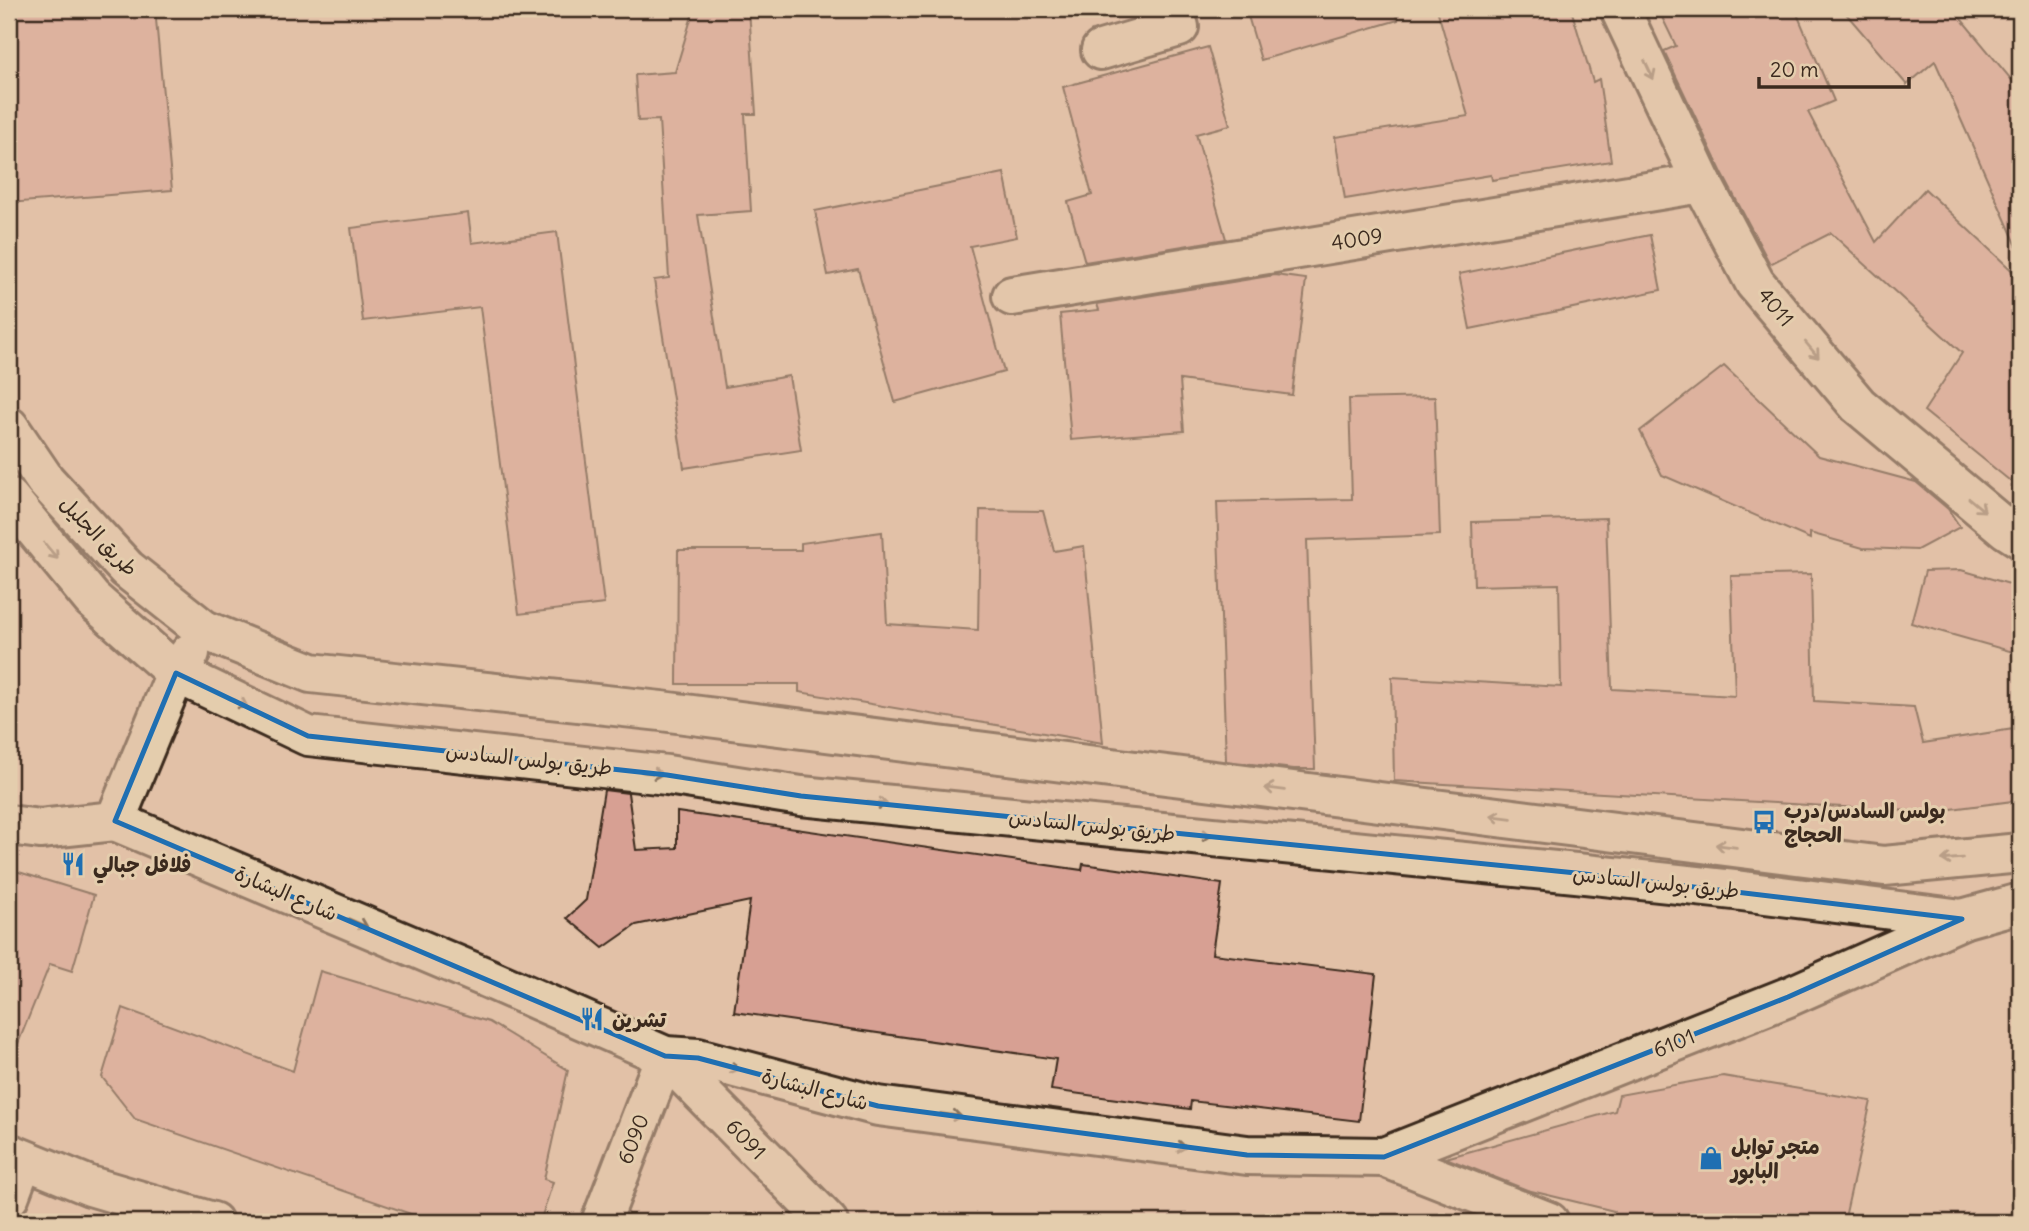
<svg xmlns="http://www.w3.org/2000/svg" width="2029" height="1231" font-family="Delius,'Playpen Sans Arabic',sans-serif">
<rect width="100%" height="100%" fill="#e2c1a7"/>
<filter id="ink" filterUnits="userSpaceOnUse"><feTurbulence type="fractalNoise" baseFrequency=".0143" numOctaves="2"/><feDisplacementMap in="SourceGraphic" scale="14" xChannelSelector="R" yChannelSelector="G"/><feConvolveMatrix kernelMatrix="1 2 1 2 8 2 1 2 1" color-interpolation-filters="sRGB"/></filter>
<g filter="url(#ink)">
<g fill="#d7a093" stroke="#3b2a1e" stroke-width="2">
<polygon points="9,9 155,9 172,190 9,203"/>
<polygon points="694,9 749,9 756,114 745,114 751,211 698,215 725,387 789,376 801,450 684,468 654,280 669,278 659,120 638,121 635,75 675,72"/>
<polygon points="1246,9 1396,9 1398,20 1261,60"/>
<polygon points="1437,9 1571,9 1593,82 1599,79 1611,161 1492,180 1491,175 1345,199 1335,137 1468,116"/>
<polygon points="1658,9 1795,9 1834,101 1808,112 1876,242 1925,189 2020,278 2020,489 1924,411 1962,353 1831,233 1770,264 1722,173 1664,51 1676,46"/>
<polygon points="1842,9 1953,9 2020,90 2020,253 1935,61 1907,85"/>
<polygon points="1208,47 1230,125 1196,134 1226,239 1085,262 1068,202 1092,195 1063,87"/>
<polygon points="1004,173 1017,237 970,246 1004,372 895,402 858,269 828,275 815,211"/>
<polygon points="468,213 472,243 557,232 604,604 519,614 480,307 363,321 351,228"/>
<polygon points="1650,235 1661,290 1470,329 1459,274"/>
<polygon points="1275,275 1306,279 1292,395 1180,380 1184,431 1071,440 1060,314 1099,310 1097,304"/>
<polygon points="1724,366 1819,456 1916,482 1948,509 1960,527 1917,550 1863,548 1810,533 1810,539 1662,475 1640,431"/>
<polygon points="1435,397 1440,535 1307,540 1315,769 1294,769 1226,761 1217,502 1352,499 1349,399"/>
<polygon points="980,510 1043,511 1054,551 1084,546 1103,743 799,692 799,684 677,684 678,550 801,550 801,543 882,532 887,624 978,630"/>
<polygon points="1606,518 1612,689 1735,696 1731,576 1811,574 1814,701 1914,707 1923,743 2020,728 2020,800 1928,812 1394,781 1392,677 1561,687 1559,584 1474,586 1472,522"/>
<polygon points="1961,570 2020,587 2020,654 1911,623 1925,571"/>
<polygon points="604,790 628,793 636,850 677,848 677,812 1082,870 1083,864 1222,884 1212,954 1376,974 1359,1121 1191,1101 1190,1109 1051,1090 1056,1059 734,1012 750,901 636,925 603,948 567,918 586,900"/>
<polygon points="9,869 94,895 72,971 50,964 11,1061 9,1061"/>
<polygon points="320,971 489,1022 568,1070 544,1179 553,1182 540,1222 434,1222 135,1119 102,1077 123,1008 293,1071"/>
<polygon points="1723,1076 1871,1101 1844,1222 1610,1222 1614,1211 1527,1190 1446,1158 1615,1111 1619,1095"/>
</g>
<g fill="none" stroke-linecap="round" stroke-linejoin="round">
<g stroke="#3b2a1e" stroke-width="44">
<g id="minor">
<polyline points="1620,9 1702,183 1755,283 1858,405 2006,529 2020,538"/>
<polyline points="1101,50 1179,27 1173,9"/>
<polyline points="1012,296 1702,183"/>
<polyline points="9,427 45,480 127,569 204,630 311,673 661,711 1884,866 2020,853"/>
<polyline points="9,498 92,599 176,673 308,736 667,775 801,796 1576,873 1734,890 1962,919 2020,903"/>
<polyline points="115,821 485,977 665,1056 698,1058 878,1106 1247,1155 1384,1157 1549,1222"/>
<polyline points="9,825 40,829 115,821 176,673 190,653"/>
<polyline points="9,1153 90,1186 213,1222"/>
<polyline points="1384,1157 1788,997 1961,920"/>
<polyline points="9,1197 23,1160"/>
<polyline points="601,1222 665,1056 828,1222"/>
</g>
</g>
<use href="#minor" stroke="#e4cdad" stroke-width="38"/>
</g>
<defs><path id="oneway-shaft" d="M-6 0H5M1.5-3L5.5 0L1.5 3" fill="none" stroke-width="1.6" stroke-linecap="round" stroke-linejoin="round" transform="scale(1.75)"/></defs>
<g stroke="#87735e">
<use href="#oneway-shaft" transform="translate(1649 70) rotate(65)"/>
<use href="#oneway-shaft" transform="translate(1812 350) rotate(50)"/>
<use href="#oneway-shaft" transform="translate(1977 505) rotate(40)"/>
<use href="#oneway-shaft" transform="translate(51 551) rotate(50)"/>
<use href="#oneway-shaft" transform="translate(238 702) rotate(26)"/>
<use href="#oneway-shaft" transform="translate(652 773) rotate(7)"/>
<use href="#oneway-shaft" transform="translate(1275 789) rotate(-173)"/>
<use href="#oneway-shaft" transform="translate(877 803) rotate(6)"/>
<use href="#oneway-shaft" transform="translate(1501 817) rotate(-173)"/>
<use href="#oneway-shaft" transform="translate(1201 835) rotate(6)"/>
<use href="#oneway-shaft" transform="translate(1726 846) rotate(-173)"/>
<use href="#oneway-shaft" transform="translate(1952 859) rotate(175)"/>
<use href="#oneway-shaft" transform="translate(358 923) rotate(23)"/>
<use href="#oneway-shaft" transform="translate(729 1067) rotate(15)"/>
<use href="#oneway-shaft" transform="translate(951 1115) rotate(8)"/>
<use href="#oneway-shaft" transform="translate(1176 1146) rotate(8)"/>
</g>
</g>
<path d="M0 0H2029V1231H0ZM176 673 308 736 667 775 801 796 1576 873 1962 919 1788 997 1384 1157 1247 1155 878 1106 698 1058 665 1056 115 821Z" fill="#e2c1a7" fill-opacity=".55" fill-rule="evenodd"/>
<path fill="none" stroke="#1f6fb2" stroke-width="5" stroke-linejoin="round" d="M176 673 308 736 667 775 801 796 1576 873 1962 919 1788 997 1384 1157 1247 1155 878 1106 698 1058 665 1056 115 821Z"/>
<defs>
<g id="bus-bare" transform="scale(1.89)"><path d="M-5-6H5V4H4V6H2V4H-2V6H-4V4H-5ZM-3.5-4V0h7V-4ZM-3.5 1.2v1.5H-2V1.2ZM2 1.2v1.5H3.5V1.2Z" fill="#1f6fb2" stroke="#e4cdad" stroke-width="2.5" paint-order="stroke"/></g>
<g id="restaurant-bare" transform="scale(1.89)"><path d="M-5-6h1v4h1v-4h1v4h1v-4h1v5L-1.5 .5V6h-2V.5L-5-1ZM5-6V6H3V1.5H1.5Q1.5-4 5-6Z" fill="#1f6fb2" stroke="#e4cdad" stroke-width="2.5" paint-order="stroke"/></g>
<g id="shop-bare" transform="scale(1.89)"><path d="M-5-2.5h2.3a2.7 3.5 0 0 1 5.4 0H5L5.5 6h-11ZM-1.5-2.5h3a1.5 2.3 0 0 0-3 0Z" fill="#1f6fb2" stroke="#e4cdad" stroke-width="2.5" paint-order="stroke"/></g>
</defs>
<g fill-rule="evenodd">
<use href="#bus-bare" x="1764" y="822"/>
<use href="#restaurant-bare" x="73" y="864"/>
<use href="#restaurant-bare" x="592" y="1019"/>
<use href="#shop-bare" x="1711" y="1158"/>
</g>
<g text-anchor="middle" dominant-baseline="central" stroke-width="6" stroke-linejoin="round" paint-order="stroke">
<g font-size="21" fill="#3b2a1e" stroke="#e4cdad">
<text transform="translate(1357 239) rotate(-9)">4009</text>
<text transform="translate(1776 307) rotate(50)">4011</text>
<text transform="translate(99 536) rotate(46)">طريق الجليل</text>
<text transform="translate(529 759) rotate(6)">طريق بولس السادس</text>
<text transform="translate(1092 825) rotate(6)">طريق بولس السادس</text>
<text transform="translate(1656 882) rotate(6)">طريق بولس السادس</text>
<text transform="translate(286 893) rotate(23)">شارع البشارة</text>
<text transform="translate(1674 1043) rotate(-22)">6101</text>
<text transform="translate(815 1089) rotate(15)">شارع البشارة</text>
<text transform="translate(633 1139) rotate(-69)">6090</text>
<text transform="translate(746 1139) rotate(46)">6091</text>
</g>
<g font-size="21" font-weight="bold" fill="#3b2a1e" stroke="#e4cdad" text-anchor="start">
<text x="1784" y="810">بولس السادس/درب<tspan x="1784" dy="24">الحجاج</tspan></text>
<text x="93" y="864">فلافل جبالي</text>
<text x="612" y="1019">تشرين</text>
<text x="1731" y="1146">متجر توابل<tspan x="1731" dy="24">البابور</tspan></text>
</g>
</g>
<rect width="2029" height="1231" fill="none" stroke="#e4cdad" stroke-width="35"/>
<rect x="18" y="18" width="1994" height="1196" fill="none" stroke="#3b2a1e" stroke-width="2.5" filter="url(#ink)"/>
<path d="M1759 77v10h150v-10" fill="none" stroke="#3b2a1e" stroke-width="3.5"/>
<text x="1770" y="77" font-size="21" fill="#3b2a1e" stroke="#e4cdad" stroke-width="5" paint-order="stroke">20 m</text>
</svg>
